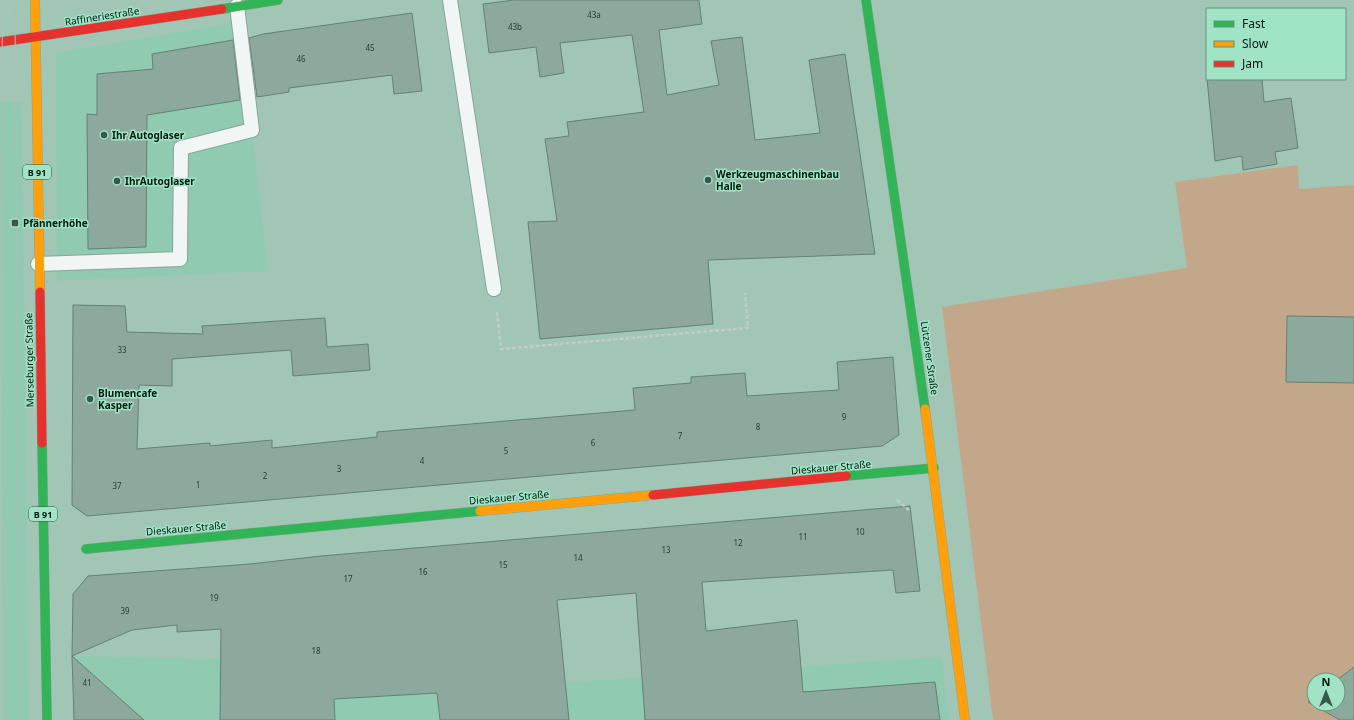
<svg xmlns="http://www.w3.org/2000/svg" width="1354" height="720" font-family="'Noto Sans',sans-serif">
<rect width="100%" height="100%" fill="#a2c6b6"/>
<g fill="#90cab0">
<polygon points="240,22 268,271 57,281 56,53"/>
<polygon points="0,102 22,102 29,720 3,720"/>
<polygon points="72,656 176,658 196,660 221,658 273,704 427,692 942,657 949,720 74,720"/>
</g>
<path fill="#c3a78b" fill-rule="evenodd" d="M1298 165 1299 189 1354 185V720H993L942 307 1187 268 1175 182ZM1314 680H1338V704H1314Z"/>
<g fill="#8da99d" stroke="#638175">
<polygon points="514,0 699,0 702,24 659,30 667,95 719,85 711,41 742,37 755,140 820,133 809,60 845,54 875,254 708,260 713,324 540,339 528,222 557,221 545,139 569,136 567,122 644,112 632,35 560,43 564,73 540,77 536,47 489,53 483,4"/>
<polygon points="412,13 422,91 394,94 392,75 289,88 289,92 257,97 249,38 263,34"/>
<polygon points="233,40 240,100 147,115 146,247 88,249 87,114 97,115 97,74 153,69 152,54"/>
<polygon points="1207,79 1262,79 1264,102 1291,98 1298,148 1275,152 1277,164 1243,170 1242,156 1215,161"/>
<polygon points="73,305 125,306 127,332 203,334 202,326 325,318 327,347 368,344 370,370 293,376 291,350 172,359 172,386 139,385 137,449 210,443 210,446 272,440 272,448 377,437 377,432 635,410 633,388 691,383 691,377 745,373 747,396 839,390 837,362 893,357 899,435 882,446 87,516 72,505"/>
<polygon points="1287,316 1354,317 1354,383 1286,382"/>
<polygon points="910,506 920,591 896,593 893,570 702,582 706,631 797,620 803,692 935,682 940,720 645,720 636,593 557,600 569,720 440,720 437,693 334,699 335,720 220,720 221,629 177,632 177,625 132,630 72,656 73,594 88,576 250,564 321,556"/>
<polygon points="72,656 144,720 74,720"/>
<polygon points="1354,667 1354,720 1340,720 1308,702 1314,697 1314,704 1338,704 1337,680"/>
</g>
<g fill="none" stroke-linecap="round" stroke-linejoin="round">
<g stroke="#88a599" stroke-width="16">
<g id="lane">
<polyline points="450,0 494,289"/>
<polyline points="38,264 180,259 181,148 252,130 237,6"/>
</g>
</g>
<g stroke="#88a599" stroke-width="10">
<g id="fast">
<polyline points="866,0 925,409"/>
<polyline points="222,9 278,0"/>
<polyline points="42,443 47,720"/>
<polyline points="846,476 934,468"/>
<polyline points="86,549 480,511"/>
</g>
</g>
<g stroke="#88a599" stroke-width="10">
<g id="slow">
<polyline points="35,0 40,292"/>
<polyline points="925,409 965,720"/>
<polyline points="480,511 653,495"/>
</g>
</g>
<g stroke="#88a599" stroke-width="10">
<g id="jam">
<polyline points="0,42 222,9"/>
<polyline points="40,292 42,443"/>
<polyline points="653,495 846,476"/>
</g>
</g>
<g stroke="#c1ccc7" stroke-width="2.5" stroke-dasharray="4 2" stroke-linecap="butt">
<polyline points="497,312 501,349 748,328 745,293"/>
<polyline points="897,500 909,510"/>
</g>
<use href="#lane" stroke="#f1f6f4" stroke-width="14"/>
<use href="#fast" stroke="#30b455" stroke-width="9"/>
<use href="#slow" stroke="#ff9f0a" stroke-width="9"/>
<use href="#jam" stroke="#e5322d" stroke-width="9"/>
<g stroke="#b1bcb8" stroke-width="1">
<polyline points="2,0 6,720"/>
<polyline points="15,0 19,720"/>
</g>
</g>
<g fill="#39574b" stroke="#a0e3c5" stroke-width="1.5">
<circle cx="104" cy="135" r="4"/>
<circle cx="708" cy="180" r="4"/>
<circle cx="117" cy="181" r="4"/>
<rect x="11" y="219" width="8" height="8" rx="2"/>
<circle cx="90" cy="399" r="4"/>
</g>
<g text-anchor="middle" dominant-baseline="central" stroke-width="3" stroke-linejoin="round" paint-order="stroke">
<g font-size="8" fill="#243e34">
<text x="594" y="14">43a</text>
<text x="515" y="26">43b</text>
<text x="370" y="47">45</text>
<text x="301" y="58">46</text>
<text x="122" y="349">33</text>
<text x="844" y="416">9</text>
<text x="758" y="426">8</text>
<text x="680" y="435">7</text>
<text x="593" y="442">6</text>
<text x="506" y="450">5</text>
<text x="422" y="460">4</text>
<text x="339" y="468">3</text>
<text x="265" y="475">2</text>
<text x="198" y="484">1</text>
<text x="117" y="485">37</text>
<text x="860" y="531">10</text>
<text x="803" y="536">11</text>
<text x="738" y="542">12</text>
<text x="666" y="549">13</text>
<text x="578" y="557">14</text>
<text x="503" y="564">15</text>
<text x="423" y="571">16</text>
<text x="348" y="578">17</text>
<text x="214" y="597">19</text>
<text x="125" y="610">39</text>
<text x="316" y="650">18</text>
<text x="87" y="682">41</text>
</g>
<g fill="#a0e3c5" stroke="#315747" stroke-width="1">
<rect x="23" y="165" width="28" height="14" rx="3"/>
<rect x="29" y="507" width="28" height="14" rx="3"/>
</g>
<g font-size="9" font-weight="bold" fill="#011b11">
<text x="37" y="172">B 91</text>
<text x="43" y="514">B 91</text>
</g>
<g font-size="10" fill="#011b11" stroke="#a0e3c5">
<text transform="translate(102 16) rotate(-9)">Raffineriestraße</text>
<text transform="translate(930 358) rotate(82)">Lützener Straße</text>
<text transform="translate(29 360) rotate(-91)">Merseburger Straße</text>
<text transform="translate(831 467) rotate(-5)">Dieskauer Straße</text>
<text transform="translate(509 497) rotate(-5)">Dieskauer Straße</text>
<text transform="translate(186 528) rotate(-5)">Dieskauer Straße</text>
</g>
<g font-size="10" font-weight="bold" fill="#011b11" stroke="#a0e3c5" text-anchor="start">
<text x="112" y="135">Ihr Autoglaser</text>
<text x="716" y="174">Werkzeugmaschinenbau<tspan x="716" dy="12">Halle</tspan></text>
<text x="125" y="181">IhrAutoglaser</text>
<text x="23" y="223">Pfännerhöhe</text>
<text x="98" y="393">Blumencafe<tspan x="98" dy="12">Kasper</tspan></text>
</g>
</g>
<rect x="1206" y="8" width="140" height="72" fill="#a0e3c5" stroke="#60937d"/>
<rect x="1214" y="21" width="20" height="6" fill="#30b455" stroke="#60937d"/>
<text x="1242" y="28" font-size="12" fill="#011b11">Fast</text>
<rect x="1214" y="41" width="20" height="6" fill="#ff9f0a" stroke="#60937d"/>
<text x="1242" y="48" font-size="12" fill="#011b11">Slow</text>
<rect x="1214" y="61" width="20" height="6" fill="#e5322d" stroke="#60937d"/>
<text x="1242" y="68" font-size="12" fill="#011b11">Jam</text>
<g transform="translate(1326 692)"><circle r="19" fill="#a0e3c5" stroke="#60937d"/>
<path d="M0-3L7 15L0 10L-7 15Z" fill="#39574b"/>
<text y="-6" font-size="11" font-weight="bold" text-anchor="middle" fill="#011b11">N</text>
</g>
</svg>
